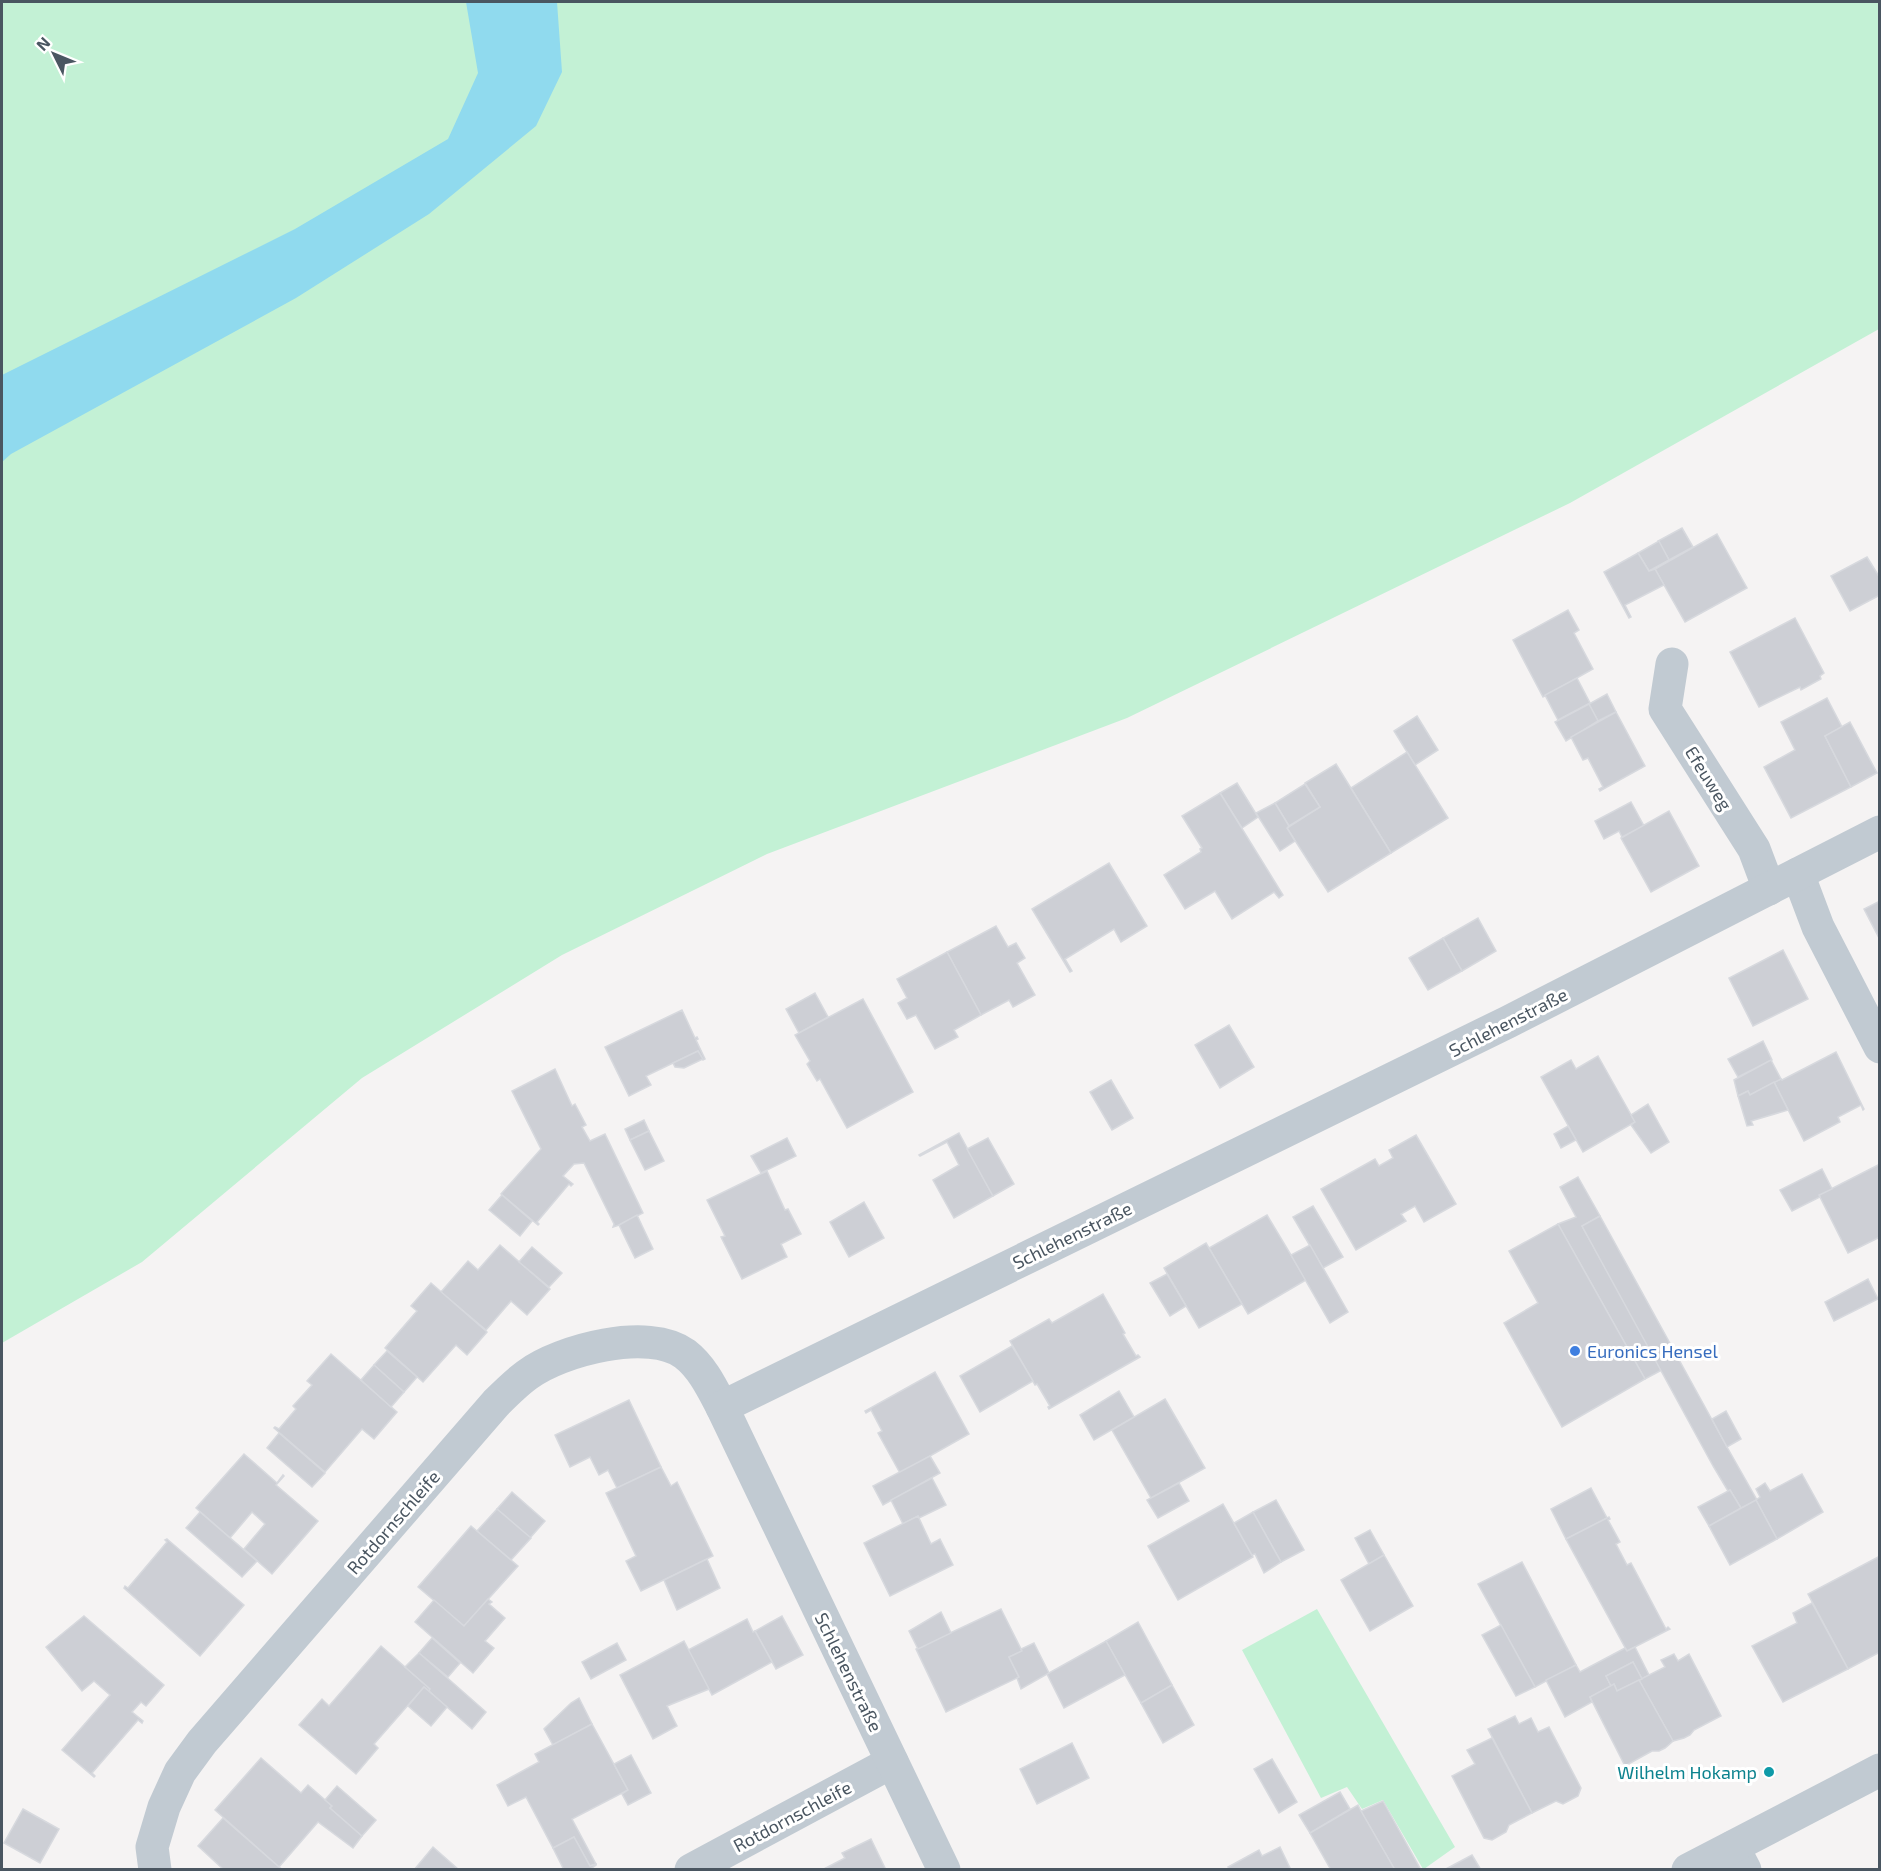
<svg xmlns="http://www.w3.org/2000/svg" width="1881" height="1871" font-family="'Exo 2',sans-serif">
<rect width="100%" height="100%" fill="#f5f3f3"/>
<g fill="#c3f1d5">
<polygon points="2,2 1879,2 1879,329 1570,503 1127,718 767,854 562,955 362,1078 142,1262 2,1343"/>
<polygon points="1317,1609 1455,1847 1424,1869 1423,1869 1383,1800 1362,1809 1347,1787 1321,1798 1242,1650"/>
</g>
<polygon fill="#90daee" points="466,2 557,2 562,72 536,126 429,214 296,298 11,454 2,462 2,375 295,229 448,139 478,73"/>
<g fill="#cdcfd5" stroke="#d7d9de" stroke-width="1.5">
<polygon points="1682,528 1693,547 1669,560 1658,541"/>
<polygon points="1717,534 1747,588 1685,622 1655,569"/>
<polygon points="1659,541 1669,560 1649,571 1638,553"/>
<polygon points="1638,553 1649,571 1655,569 1664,585 1625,605 1631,617 1629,618 1604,572"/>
<polygon points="1867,557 1880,578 1880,595 1850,611 1831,576"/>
<polygon points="1568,610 1579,630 1574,633 1593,669 1543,697 1513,640"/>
<polygon points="1795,618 1824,673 1820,676 1821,679 1801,690 1800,687 1759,707 1730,652"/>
<polygon points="1577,678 1590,703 1558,720 1545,695"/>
<polygon points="1607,694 1616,712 1598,721 1589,704"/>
<polygon points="1827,698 1842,727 1825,736 1851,787 1791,818 1764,767 1795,750 1781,722"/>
<polygon points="1589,704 1598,721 1566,741 1555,722"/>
<polygon points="1616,712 1645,766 1600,791 1599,789 1603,787 1588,758 1583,760 1571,737"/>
<polygon points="1417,716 1438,750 1415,765 1394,731"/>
<polygon points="1850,722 1877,773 1851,787 1825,736"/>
<polygon points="1407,752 1448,818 1391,853 1351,788"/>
<polygon points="1336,764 1391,853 1328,892 1287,828 1320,807 1305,783"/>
<polygon points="1237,783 1258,817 1242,828 1220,793"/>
<polygon points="1305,784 1320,807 1289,826 1275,803"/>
<polygon points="1220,793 1283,895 1279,898 1274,892 1232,919 1215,891 1185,909 1164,875 1201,852 1200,849 1202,848 1182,816"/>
<polygon points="1631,802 1644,826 1622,837 1619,831 1604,839 1595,821"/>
<polygon points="1275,803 1289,826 1287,828 1295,841 1280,851 1256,813"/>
<polygon points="1669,811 1699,866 1651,892 1621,838"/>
<polygon points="1109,863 1147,926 1121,942 1114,929 1065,959 1072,971 1070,972 1032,909"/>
<polygon points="1880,901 1880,940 1864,909"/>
<polygon points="1478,918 1496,951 1462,971 1443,938"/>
<polygon points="996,926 1008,947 1016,943 1025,958 1017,963 1035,995 1013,1007 1009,1000 981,1015 947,952"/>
<polygon points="1443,938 1462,971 1428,990 1409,958"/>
<polygon points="1783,950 1808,999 1753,1026 1729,978"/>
<polygon points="947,952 981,1015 954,1030 958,1037 935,1049 916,1015 907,1019 898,1003 907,998 897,979"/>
<polygon points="815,993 828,1017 799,1033 786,1009"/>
<polygon points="863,999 913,1092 847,1128 820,1079 817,1081 807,1064 810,1061 795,1035"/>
<polygon points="682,1010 695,1038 697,1037 698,1039 696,1040 705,1059 703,1060 698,1051 673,1063 646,1076 651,1085 629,1096 605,1047"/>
<polygon points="1229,1025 1254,1067 1220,1088 1195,1045"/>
<polygon points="1763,1041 1772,1060 1738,1077 1728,1059"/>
<polygon points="698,1051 703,1059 684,1068 675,1067 673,1063"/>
<polygon points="1836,1052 1864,1109 1863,1110 1861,1105 1838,1117 1840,1122 1804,1141 1774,1082 1781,1079 1782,1080"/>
<polygon points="1598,1056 1635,1122 1583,1152 1541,1077 1571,1060 1576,1069"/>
<polygon points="1771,1060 1781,1079 1750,1095 1748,1091 1738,1096 1734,1080"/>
<polygon points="555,1069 572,1106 575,1104 586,1125 582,1127 590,1141 605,1134 643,1213 619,1225 613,1227 614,1224 584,1163 574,1164 563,1176 573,1184 571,1186 569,1184 537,1222 539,1224 538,1225 501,1194 541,1149 512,1091"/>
<polygon points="1111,1080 1133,1118 1112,1130 1090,1092"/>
<polygon points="1774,1082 1788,1110 1751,1121 1753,1125 1747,1126 1738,1096 1748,1091 1750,1095"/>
<polygon points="1648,1104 1669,1142 1651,1153 1631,1125 1635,1122 1631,1115"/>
<polygon points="644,1120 649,1131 630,1140 625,1129"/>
<polygon points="1568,1126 1576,1140 1561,1148 1554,1134"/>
<polygon points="649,1131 664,1161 645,1170 630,1140"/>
<polygon points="959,1133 993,1196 954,1218 933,1180 959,1165 947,1142 920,1156 919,1155"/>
<polygon points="1416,1135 1456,1204 1424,1222 1415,1206 1401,1214 1406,1221 1356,1250 1321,1189 1375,1159 1379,1166 1393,1158 1389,1150"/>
<polygon points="787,1138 796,1156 761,1173 751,1156"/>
<polygon points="988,1138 1014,1184 993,1196 967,1149"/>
<polygon points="1880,1164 1880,1237 1848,1253 1819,1195"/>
<polygon points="1822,1169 1832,1189 1819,1195 1820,1197 1792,1211 1780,1190"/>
<polygon points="767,1171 785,1210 788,1209 801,1234 781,1244 787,1257 742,1279 721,1237 725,1236 707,1200"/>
<polygon points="1578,1177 1600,1216 1582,1226 1662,1370 1645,1379 1558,1224 1576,1217 1560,1187"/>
<polygon points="502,1195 532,1221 520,1236 489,1210"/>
<polygon points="864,1202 884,1238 849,1257 830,1222"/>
<polygon points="1313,1206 1343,1257 1323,1268 1293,1217"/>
<polygon points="637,1215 653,1249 635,1258 619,1225"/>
<polygon points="1267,1215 1306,1280 1248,1314 1209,1248"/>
<polygon points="1600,1216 1727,1447 1757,1500 1741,1508 1730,1490 1728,1491 1713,1466 1582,1226"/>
<polygon points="1558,1224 1645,1379 1562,1427 1504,1323 1538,1303 1509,1251"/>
<polygon points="1206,1243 1242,1304 1199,1328 1164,1268"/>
<polygon points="500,1245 550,1289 527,1315 511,1301 486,1330 441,1292 468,1261 478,1270"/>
<polygon points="1310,1245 1348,1312 1330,1323 1291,1255"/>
<polygon points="532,1247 562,1273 549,1287 519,1262"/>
<polygon points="1167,1274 1186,1306 1170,1316 1150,1283"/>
<polygon points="1868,1279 1878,1299 1834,1321 1825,1302"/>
<polygon points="431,1283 487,1332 467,1355 456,1345 423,1382 385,1348 417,1311 411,1306"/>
<polygon points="1103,1294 1125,1333 1123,1334 1136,1356 1138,1355 1140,1357 1049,1409 1048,1407 1050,1406 1037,1384 1035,1385 1010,1341 1049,1319 1052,1323"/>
<polygon points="1012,1346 1033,1381 980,1412 960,1376"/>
<polygon points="387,1351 417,1377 404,1392 374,1365"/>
<polygon points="331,1354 397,1412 374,1439 362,1429 325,1472 274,1428 275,1427 279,1429 296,1409 293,1406 312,1385 307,1381"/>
<polygon points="374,1365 404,1392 391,1407 361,1380"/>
<polygon points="935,1372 969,1434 900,1473 878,1433 882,1431 871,1410 866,1413 865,1411"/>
<polygon points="1119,1391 1134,1417 1094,1440 1080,1415"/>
<polygon points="1165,1399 1205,1468 1151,1498 1112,1430"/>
<polygon points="629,1400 661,1467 617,1488 608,1470 599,1475 590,1457 570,1467 555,1435"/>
<polygon points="1726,1411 1741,1439 1727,1447 1712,1419"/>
<polygon points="279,1433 325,1473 312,1487 267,1448"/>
<polygon points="244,1454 277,1483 283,1475 284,1476 276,1485 318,1521 272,1574 244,1549 265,1524 252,1512 230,1538 196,1508"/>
<polygon points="930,1456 940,1473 883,1505 873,1486"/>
<polygon points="661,1467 671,1486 677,1482 713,1556 641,1591 626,1561 636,1556 606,1493"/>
<polygon points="1802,1474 1823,1512 1777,1539 1756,1500 1760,1497 1756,1489 1765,1483 1770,1491"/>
<polygon points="932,1478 946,1505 919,1518 918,1516 903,1524 891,1500"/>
<polygon points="1179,1483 1189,1501 1158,1518 1147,1500"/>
<polygon points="1591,1488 1607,1518 1566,1539 1551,1509"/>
<polygon points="1730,1490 1741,1508 1709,1526 1698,1507"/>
<polygon points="512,1492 545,1521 530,1538 497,1509"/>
<polygon points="1276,1500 1304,1550 1281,1562 1253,1512"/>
<polygon points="1756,1500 1777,1539 1730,1565 1709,1526"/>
<polygon points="1223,1504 1253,1557 1178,1600 1148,1546"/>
<polygon points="497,1509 531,1538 511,1560 477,1531"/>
<polygon points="200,1512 257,1561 242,1577 186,1528"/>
<polygon points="1253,1512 1281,1562 1264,1573 1255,1554 1252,1555 1234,1523"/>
<polygon points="918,1516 931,1544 940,1539 953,1565 890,1596 864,1543"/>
<polygon points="1609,1517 1610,1519 1608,1520 1620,1542 1616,1544 1627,1565 1631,1563 1666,1629 1668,1627 1670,1629 1627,1651 1566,1539"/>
<polygon points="471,1526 518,1566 464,1626 418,1587"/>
<polygon points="1370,1530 1384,1555 1369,1564 1355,1538"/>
<polygon points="167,1539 244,1605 200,1656 124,1588 125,1586 128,1588 167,1542 165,1540"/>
<polygon points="1384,1555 1413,1606 1370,1631 1341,1580"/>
<polygon points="1880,1556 1880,1652 1848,1669 1808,1594"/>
<polygon points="707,1559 720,1588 677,1610 664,1580"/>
<polygon points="1522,1562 1576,1665 1535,1687 1478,1584"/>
<polygon points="488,1599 492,1602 489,1604 505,1618 485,1641 494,1648 473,1673 415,1622 434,1600 464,1626"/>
<polygon points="1812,1603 1848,1669 1783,1702 1752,1646 1797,1623 1793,1613"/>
<polygon points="1001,1609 1022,1651 1009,1657 1019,1677 946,1712 916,1649"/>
<polygon points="941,1612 951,1633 918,1649 909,1631"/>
<polygon points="84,1616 164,1685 146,1706 141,1702 132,1712 143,1721 142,1723 138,1720 92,1773 95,1776 94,1777 62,1750 110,1695 94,1681 82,1691 46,1647"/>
<polygon points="782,1616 803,1655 776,1669 755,1631"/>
<polygon points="747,1619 753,1632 755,1631 772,1662 712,1695 688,1650"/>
<polygon points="1138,1622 1172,1685 1141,1703 1106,1641"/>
<polygon points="1501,1625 1535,1687 1516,1696 1482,1635"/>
<polygon points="432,1638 460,1663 448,1677 419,1653"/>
<polygon points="684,1641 709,1689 667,1706 677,1726 653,1739 620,1675"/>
<polygon points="1106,1641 1125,1675 1064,1708 1047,1674"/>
<polygon points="617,1643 626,1660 591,1679 582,1662"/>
<polygon points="1034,1643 1049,1673 1021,1689 1017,1678 1019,1677 1009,1657 1022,1651 1021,1649"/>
<polygon points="381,1646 430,1689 429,1691 424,1687 374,1744 378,1748 356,1774 299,1725 322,1699 329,1706"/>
<polygon points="1635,1647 1649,1675 1642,1679 1633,1662 1606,1676 1611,1686 1590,1697 1592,1702 1565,1717 1546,1680 1576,1665 1580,1672 1625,1648 1627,1651"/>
<polygon points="419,1653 486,1712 472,1729 429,1691 430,1689 405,1667"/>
<polygon points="1674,1654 1678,1661 1689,1654 1721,1716 1694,1730 1690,1735 1684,1738 1673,1741 1639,1680 1665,1667 1661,1660"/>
<polygon points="1633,1662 1642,1679 1617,1691 1614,1684 1611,1686 1606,1676"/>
<polygon points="1639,1680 1673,1741 1665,1748 1659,1751 1652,1751 1625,1766 1590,1697 1614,1684 1617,1691"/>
<polygon points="1172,1685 1194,1725 1163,1743 1141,1703"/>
<polygon points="424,1687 447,1707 431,1726 408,1706"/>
<polygon points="579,1698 592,1724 553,1745 544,1729 571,1703"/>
<polygon points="1515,1716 1519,1724 1531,1718 1538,1732 1549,1727 1581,1788 1578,1796 1563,1804 1556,1801 1532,1813 1488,1729"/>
<polygon points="592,1724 628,1790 572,1819 596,1864 590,1866 574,1837 553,1848 526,1797 508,1806 497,1785 539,1762 535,1754"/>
<polygon points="1492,1738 1532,1813 1509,1825 1506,1832 1492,1840 1484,1838 1452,1776 1475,1764 1467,1750"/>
<polygon points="1072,1743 1089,1778 1037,1804 1020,1769"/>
<polygon points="631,1755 651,1793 628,1805 622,1794 628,1790 614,1764"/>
<polygon points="261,1758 301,1793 308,1785 332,1806 330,1808 362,1836 353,1848 318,1822 279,1867 215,1810"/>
<polygon points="1272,1759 1297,1802 1279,1813 1254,1769"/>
<polygon points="337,1786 376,1820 362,1836 330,1808 332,1806 325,1800"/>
<polygon points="1340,1792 1350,1809 1310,1833 1299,1815"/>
<polygon points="1383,1801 1421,1870 1395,1870 1361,1811"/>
<polygon points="1358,1805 1361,1811 1395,1870 1331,1870 1310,1833"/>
<polygon points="23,1809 59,1829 40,1863 4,1843"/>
<polygon points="223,1818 279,1867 283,1870 224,1870 198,1846"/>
<polygon points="574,1837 590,1866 596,1864 596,1865 589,1870 564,1870 553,1848"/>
<polygon points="871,1839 886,1870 822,1870 845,1858 842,1853"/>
<polygon points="433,1847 459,1870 414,1870"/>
<polygon points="1280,1847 1291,1870 1230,1870 1228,1867 1259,1850 1262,1856"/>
<polygon points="1472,1855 1481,1870 1444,1870"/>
</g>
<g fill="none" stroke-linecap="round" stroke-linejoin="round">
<g stroke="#c1cad2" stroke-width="33">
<polyline points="1672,664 1665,709 1754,849 1769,889"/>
<polyline points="1798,874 1818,927 1880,1047"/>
<polyline points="1733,1847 1745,1870"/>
<path d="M155 1870 152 1847 164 1807 180 1772 202 1742 496 1403C506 1393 516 1383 527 1375 560 1350 649 1327 685 1354 702 1367 712 1388 722 1407"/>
<polyline points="691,1870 892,1762"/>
<polyline points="944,1870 722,1407 1508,1022 1880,832"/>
</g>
<polyline stroke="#c1cad2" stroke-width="33" points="1688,1870 1880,1770"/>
</g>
<circle fill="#3f7fe0" stroke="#fff" stroke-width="2" cx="1575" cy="1351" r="6"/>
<circle fill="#0f9aa8" stroke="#fff" stroke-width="2" cx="1769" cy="1772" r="6"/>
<g text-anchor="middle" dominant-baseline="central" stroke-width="6" stroke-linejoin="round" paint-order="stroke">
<g font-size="18" fill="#4a5661" stroke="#fff">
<text transform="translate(1709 778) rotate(58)">Efeuweg</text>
<text transform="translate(1508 1022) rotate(-27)">Schlehenstraße</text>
<text transform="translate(1072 1235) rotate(-26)">Schlehenstraße</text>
<text transform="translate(393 1522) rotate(-49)">Rotdornschleife</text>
<text transform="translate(849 1672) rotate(64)">Schlehenstraße</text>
<text transform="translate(792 1816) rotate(-28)">Rotdornschleife</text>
</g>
<g font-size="18" fill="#366cbe" stroke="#fff" text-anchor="start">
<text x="1587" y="1351">Euronics Hensel</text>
</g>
<g font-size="18" fill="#0d838f" stroke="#fff" text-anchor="end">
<text x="1757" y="1772">Wilhelm Hokamp</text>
</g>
</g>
<rect width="1881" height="1871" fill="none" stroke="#4a5661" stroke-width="6"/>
<g transform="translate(54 54) rotate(313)" stroke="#ffffff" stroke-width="4.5" paint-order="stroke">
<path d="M0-4.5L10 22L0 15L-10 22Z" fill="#4a5661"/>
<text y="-9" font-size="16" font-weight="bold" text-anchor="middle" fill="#4a5661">N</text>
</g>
</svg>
